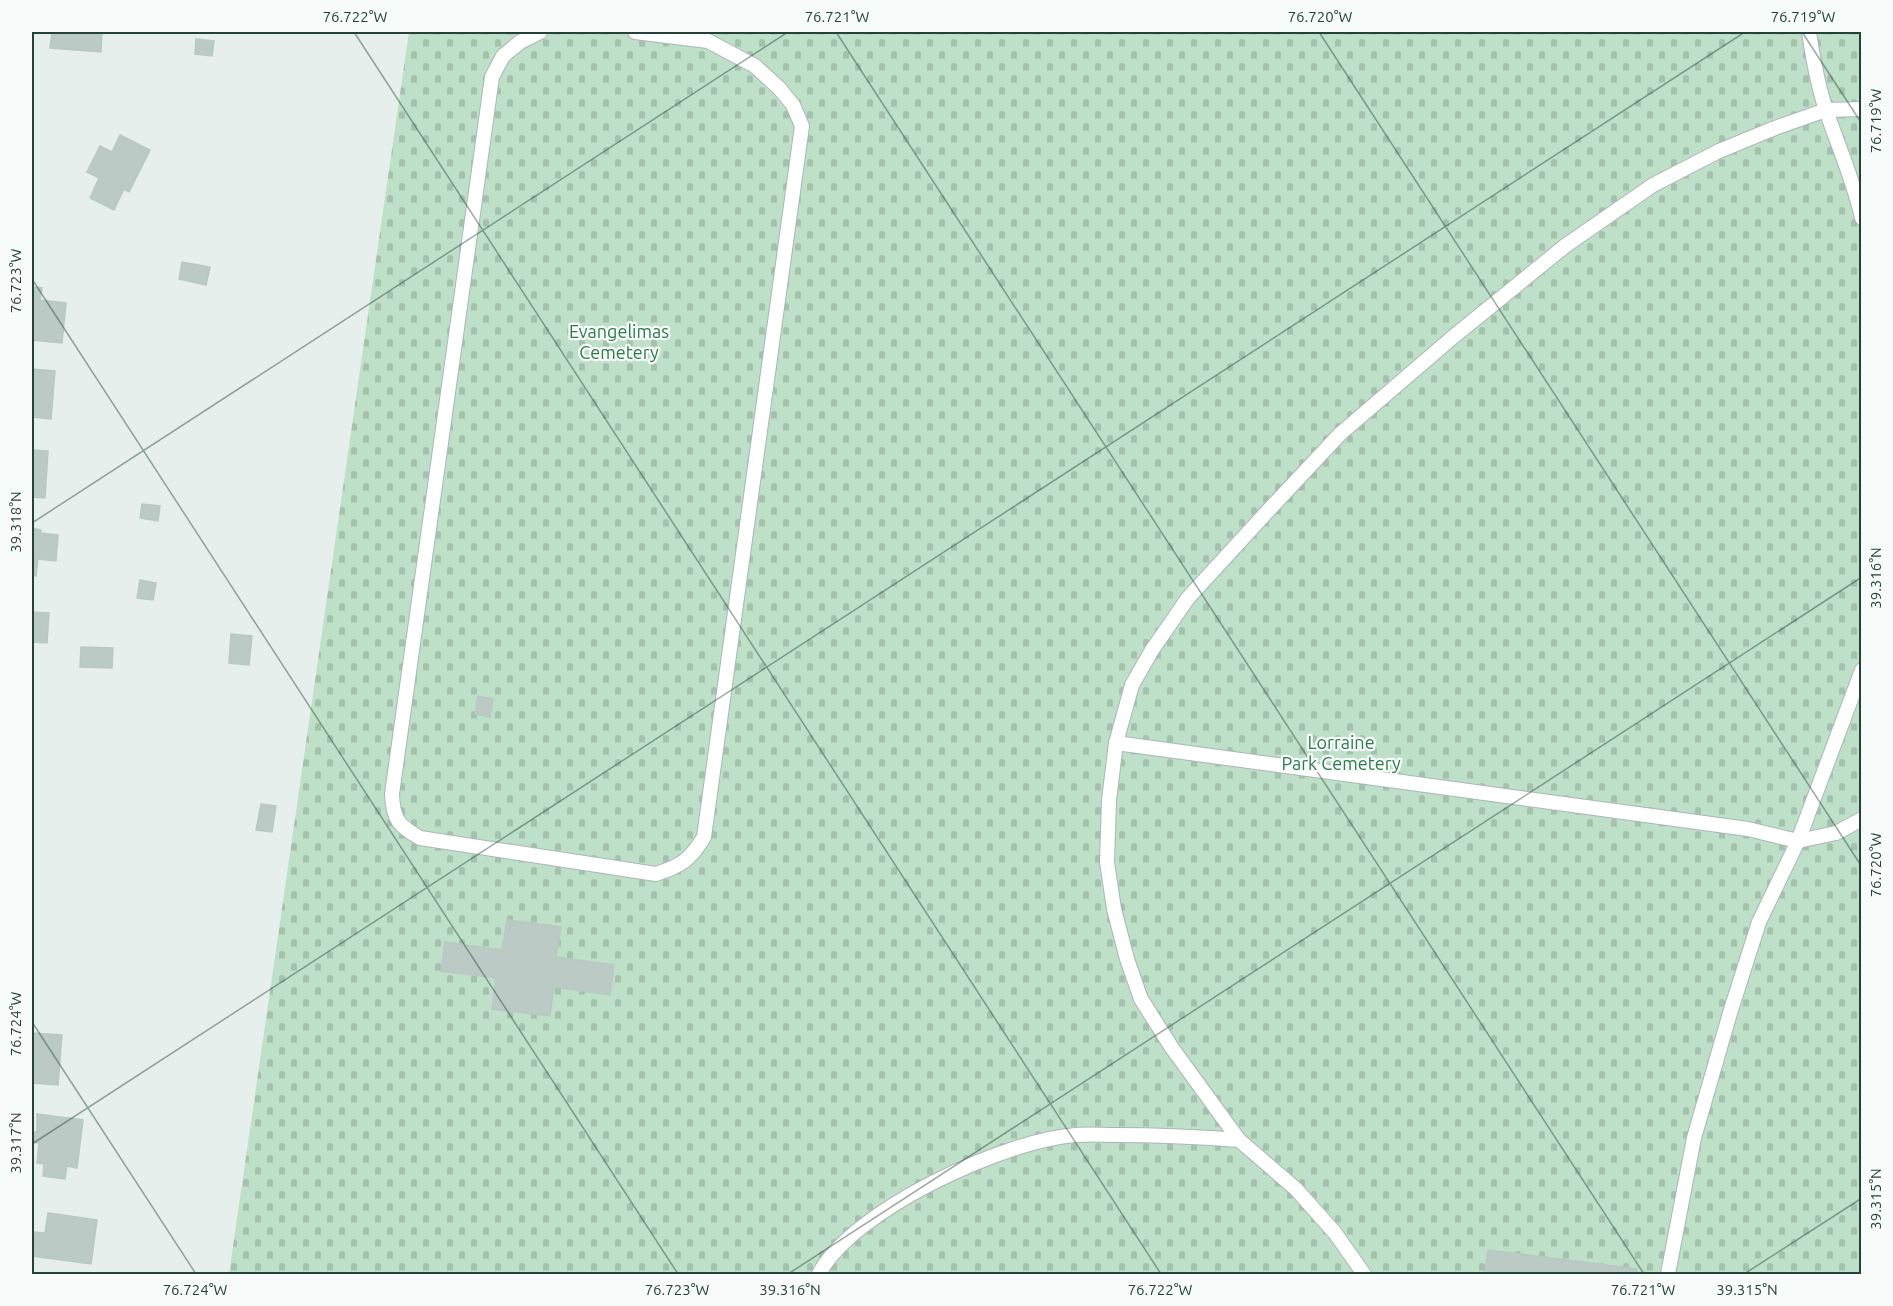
<svg xmlns="http://www.w3.org/2000/svg" width="1893" height="1306" font-family="Ubuntu,sans-serif">
<defs>
<pattern id="cemetery-stones" width="16" height="16" patternUnits="userSpaceOnUse" patternTransform="scale(1.5)"><rect width="16" height="16" fill="#bfe0c8"/><path d="M2 7V4a2 2 0 0 1 4 0v3zM10 15v-3a2 2 0 0 1 4 0v3z" fill="#a4c1ad"/></pattern>
</defs>
<rect width="100%" height="100%" fill="#e6efeb"/>
<polygon fill="url(#cemetery-stones)" points="409,32 1861,32 1861,1274 229,1274"/>
<g fill="#bbcac4" stroke="#b8c9c2" stroke-width="1.5">
<polygon points="52,32 102,32 101,52 50,48"/>
<polygon points="196,39 214,41 212,56 195,54"/>
<polygon points="120,135 150,150 129,192 124,189 114,210 90,198 99,178 87,172 100,146 112,152"/>
<polygon points="182,262 210,267 206,285 179,279"/>
<polygon points="32,287 42,288 40,300 66,303 62,343 32,340"/>
<polygon points="32,369 55,371 51,419 32,417"/>
<polygon points="32,450 48,451 45,498 32,497"/>
<polygon points="142,504 160,506 158,521 140,518"/>
<polygon points="32,528 41,530 40,533 58,535 56,561 38,559 36,576 32,575"/>
<polygon points="140,580 156,583 153,600 137,598"/>
<polygon points="32,612 49,613 47,643 32,642"/>
<polygon points="231,634 252,636 249,665 229,663"/>
<polygon points="81,647 113,648 112,668 80,667"/>
<polygon points="478,696 493,699 490,717 475,714"/>
<polygon points="261,804 276,806 272,832 256,830"/>
<polygon points="507,920 561,927 556,957 614,965 610,995 554,987 550,1016 492,1009 496,978 441,971 445,942 502,950"/>
<polygon points="32,1033 62,1035 58,1085 32,1083"/>
<polygon points="37,1114 83,1120 77,1168 67,1166 65,1179 43,1176 44,1164 37,1163 39,1143 32,1142 33,1132 37,1132"/>
<polygon points="48,1213 97,1220 91,1264 32,1256 35,1232 45,1233"/>
<polygon points="1488,1250 1637,1269 1637,1274 1485,1274"/>
</g>
<g fill="none" stroke-linecap="round" stroke-linejoin="round">
<g stroke="#a8b8b2" stroke-width="16">
<g id="service">
<path d="M540 32 520 42 503 56 492 77 392 794C393 820 399 826 420 838L656 874C681 866 690 860 704 837L802 126 793 105 779 88 755 66 708 41 635 32"/>
<path d="M1809 32C1813 59 1818 87 1827 113 1839 148 1854 182 1862 218"/>
<polyline points="1116,743 1748,829 1798,841 1836,833 1862,819"/>
<path d="M819 1274C852 1210 1005 1140 1076 1135 1089 1134 1103 1135 1117 1135 1158 1135 1198 1137 1239 1140"/>
<polyline points="1364,1274 1335,1233 1296,1189 1239,1140 1172,1048 1141,999 1127,959 1114,909 1107,862 1109,800 1116,743 1132,685 1152,650 1188,598 1266,513 1340,434 1453,337 1565,246 1653,185 1719,151 1775,128 1826,110 1862,109"/>
<polyline points="1668,1274 1694,1138 1730,1013 1759,922 1798,841 1862,670"/>
</g>
</g>
<use href="#service" stroke="#fff" stroke-width="14"/>
</g>
<path fill="none" stroke="#24423a" stroke-width="1.5" stroke-opacity="0.45" d="M354 32 1161 1274M836 32 1644 1274M1319 32 1862 867M1802 32 1862 124M32 279 678 1274M32 523 788 32M32 1022 196 1274M32 1144 1745 32M788 1274 1862 577M1744 1274 1862 1198"/>
<g text-anchor="middle" dominant-baseline="central" stroke-width="4.5" stroke-linejoin="round" paint-order="stroke">
<g font-size="18" fill="#2d7a4b" stroke="#f7fbf9">
<text x="619" y="331">Evangelimas<tspan x="619" dy="21">Cemetery</tspan></text>
<text x="1341" y="742">Lorraine<tspan x="1341" dy="21">Park Cemetery</tspan></text>
</g>
</g>
<rect width="1893" height="1306" fill="none" stroke="#f7fbf9" stroke-width="66"/>
<rect x="33" y="33" width="1827" height="1240" fill="none" stroke="#24423a" stroke-width="2"/>
<g font-size="15" text-anchor="middle" fill="#24423a">
<text x="355" y="22">76.722°W</text>
<text x="837" y="22">76.721°W</text>
<text x="1320" y="22">76.720°W</text>
<text x="1803" y="22">76.719°W</text>
<text transform="translate(1876 121) rotate(-90)" y="5">76.719°W</text>
<text transform="translate(16 281) rotate(-90)" y="5">76.723°W</text>
<text transform="translate(16 522) rotate(-90)" y="5">39.318°N</text>
<text transform="translate(1876 578) rotate(-90)" y="5">39.316°N</text>
<text transform="translate(1876 865) rotate(-90)" y="5">76.720°W</text>
<text transform="translate(16 1024) rotate(-90)" y="5">76.724°W</text>
<text transform="translate(16 1143) rotate(-90)" y="5">39.317°N</text>
<text transform="translate(1876 1199) rotate(-90)" y="5">39.315°N</text>
<text x="195" y="1295">76.724°W</text>
<text x="677" y="1295">76.723°W</text>
<text x="790" y="1295">39.316°N</text>
<text x="1160" y="1295">76.722°W</text>
<text x="1643" y="1295">76.721°W</text>
<text x="1747" y="1295">39.315°N</text>
</g>
</svg>
